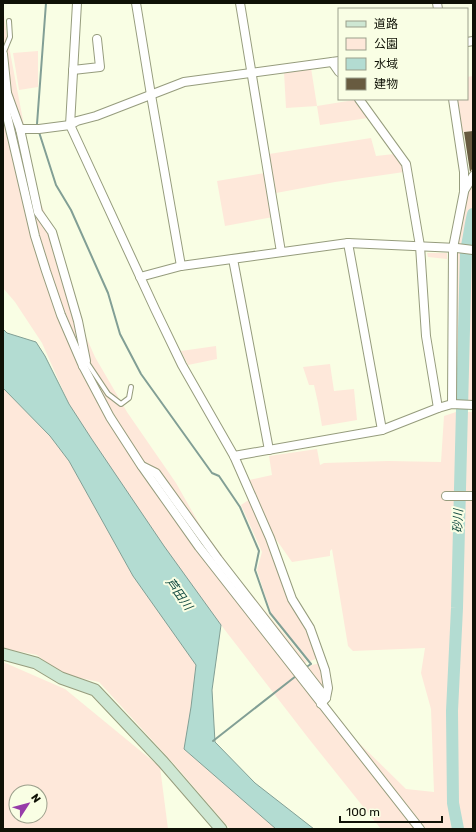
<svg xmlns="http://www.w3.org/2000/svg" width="476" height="832" font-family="Rubik,'Noto Sans JP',sans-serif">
<rect width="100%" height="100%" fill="#f9fee4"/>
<g fill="#fee8da" fill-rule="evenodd">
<polygon points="3,8 7,36 37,194 47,218 71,303 95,357 127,412 176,483 201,527 239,579 307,662 298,669 199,543 137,452 92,378 61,308 32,210 3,83"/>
<polygon points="38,51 38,87 19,90 13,53"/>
<polygon points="311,68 317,106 354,100 368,118 320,125 317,106 286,108 284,72"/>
<polygon points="473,76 473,131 462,132 456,99 467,99 467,77"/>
<polygon points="3,113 31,231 64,332 107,416 189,539 277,654 415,829 381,829 309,739 221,625 164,546 91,438 69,404 42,343 15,302 3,288"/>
<polygon points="371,138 376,156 394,154 403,164 404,172 335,182 276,193 269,154"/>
<polygon points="473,167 473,246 458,244 468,179"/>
<polygon points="265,173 273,217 225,226 217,181"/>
<polygon points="427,253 447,253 447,259 428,257"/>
<polygon points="458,253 473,255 473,402 455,402"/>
<polygon points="216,346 217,359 188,365 181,351"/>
<polygon points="330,364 334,391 354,389 357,420 322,426 318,403 314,385 309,385 303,367"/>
<polygon points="3,388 50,436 69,461 133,576 196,665 191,707 184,749 276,829 230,829 174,764 99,682 62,674 37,655 3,648"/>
<polygon points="456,412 473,412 473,829 426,829 357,741 406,789 434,792 431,709 421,673 425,648 353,651 348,646 332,549 330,551 330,556 292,562 273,535 249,480 272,475 269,456 317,449 320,465 324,463 388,461 441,462 444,416"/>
<polygon points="250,499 309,631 316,659 310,661 272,615 264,592 257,570 262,552 241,505"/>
<path d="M3 662 65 689 160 767 168 829H3ZM16 792H40V816H16Z"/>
<polygon points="321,663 325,682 320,695 302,674 312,665"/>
</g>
<polygon fill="#b3dcd2" stroke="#829f95" points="3,329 7,333 36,342 45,356 69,404 91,438 164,546 221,625 212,690 215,742 255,783 314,829 276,829 184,749 191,707 196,665 133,576 69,461 50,436 3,388"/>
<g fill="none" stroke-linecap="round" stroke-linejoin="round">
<g stroke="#829f95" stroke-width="2">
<polyline points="38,127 37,124 46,3"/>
<polyline points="39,132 56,185 71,210 108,293 120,334 141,374 212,473 219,476 240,507 259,551 255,570 270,613 311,664 305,668"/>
<polyline points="213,741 296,676"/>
</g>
<path stroke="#b3dcd2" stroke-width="12" d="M458 829 453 803 452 711 457 608 466 250C469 238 470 226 473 214"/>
</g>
<polygon fill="#685b40" points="473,131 473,167 471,171 470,172 464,132"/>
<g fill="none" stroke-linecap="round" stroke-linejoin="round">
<g stroke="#969c7d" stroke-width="6">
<g id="lane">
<polyline points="3,54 10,37 9,21"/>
<polyline points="86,361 108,394 121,404 129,398 131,387"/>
</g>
</g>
<g stroke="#969c7d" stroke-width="10">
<g id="street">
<polyline points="77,3 70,125 77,121 96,116 184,82 339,61"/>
<polyline points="136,3 151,95 181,266"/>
<polyline points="240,3 281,252"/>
<polyline points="437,3 438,9"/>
<polyline points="467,42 473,41"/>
<polyline points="3,54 7,93"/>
<polyline points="332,62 339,72"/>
<polyline points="73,70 100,67 97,39"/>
<polyline points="3,91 7,93 20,129 38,212 52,232 78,321 86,361 83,366"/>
<polyline points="3,99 35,236 46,271 61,315 83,366 110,417 141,465 199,547 420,829"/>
<polyline points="359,99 406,164 420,246 426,336 438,408"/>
<polyline points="20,129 39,129 70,125 155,309 182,365 234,456 270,538 292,599 310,628 325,670 328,688 326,698 321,704"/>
<polyline points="464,191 473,176"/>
<polyline points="348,243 382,430"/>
<polyline points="233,259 269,450"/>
<polyline points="140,277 181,266 348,243 457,248 473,250"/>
<polyline points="452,404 453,248 464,192 464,172 453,99"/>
<polyline points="234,456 382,430 438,408 452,404 473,405"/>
<polyline points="142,466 156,473 218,559 326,698"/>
<polyline points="446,496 473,496"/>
</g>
</g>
<g stroke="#969c7d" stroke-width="13">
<polyline id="secondary" points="3,654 36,663 61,678 95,690 163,762 221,829"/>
</g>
<use href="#lane" stroke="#fff" stroke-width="4"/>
<use href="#street" stroke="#fff" stroke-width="8"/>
<use href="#secondary" stroke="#cee7d3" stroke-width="11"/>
</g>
<g text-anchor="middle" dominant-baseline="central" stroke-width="4" stroke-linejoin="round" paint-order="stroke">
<g font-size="12" font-style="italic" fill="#144c42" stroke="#f9fee4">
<text transform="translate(458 521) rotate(-88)">砂川</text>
<text transform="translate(179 594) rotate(54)">芦田川</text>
</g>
</g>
<rect width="476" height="832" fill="none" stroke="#0f1106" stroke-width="8"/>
<rect x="338" y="8" width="130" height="92" fill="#f9fee4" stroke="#9b9f8b"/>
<rect x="346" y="21" width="20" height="6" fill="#cee7d3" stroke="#9b9f8b"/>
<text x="374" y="28" font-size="12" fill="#0f1106">道路</text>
<rect x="346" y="38" width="20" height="12" fill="#fee8da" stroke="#9b9f8b"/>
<text x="374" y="48" font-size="12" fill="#0f1106">公園</text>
<rect x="346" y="58" width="20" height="12" fill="#b3dcd2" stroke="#9b9f8b"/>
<text x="374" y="68" font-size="12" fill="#0f1106">水域</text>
<rect x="346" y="78" width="20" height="12" fill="#685b40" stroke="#9b9f8b"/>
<text x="374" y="88" font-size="12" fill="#0f1106">建物</text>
<g transform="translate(28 804) rotate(54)"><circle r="19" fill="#f9fee4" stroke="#9b9f8b"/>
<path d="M0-3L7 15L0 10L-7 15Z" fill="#973da9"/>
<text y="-6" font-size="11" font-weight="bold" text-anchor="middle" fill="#0f1106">N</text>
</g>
<path d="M340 816v6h102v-6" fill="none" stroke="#0f1106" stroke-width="2"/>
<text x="346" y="816" font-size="12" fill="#0f1106" stroke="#f9fee4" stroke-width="3" paint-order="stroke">100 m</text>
</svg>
